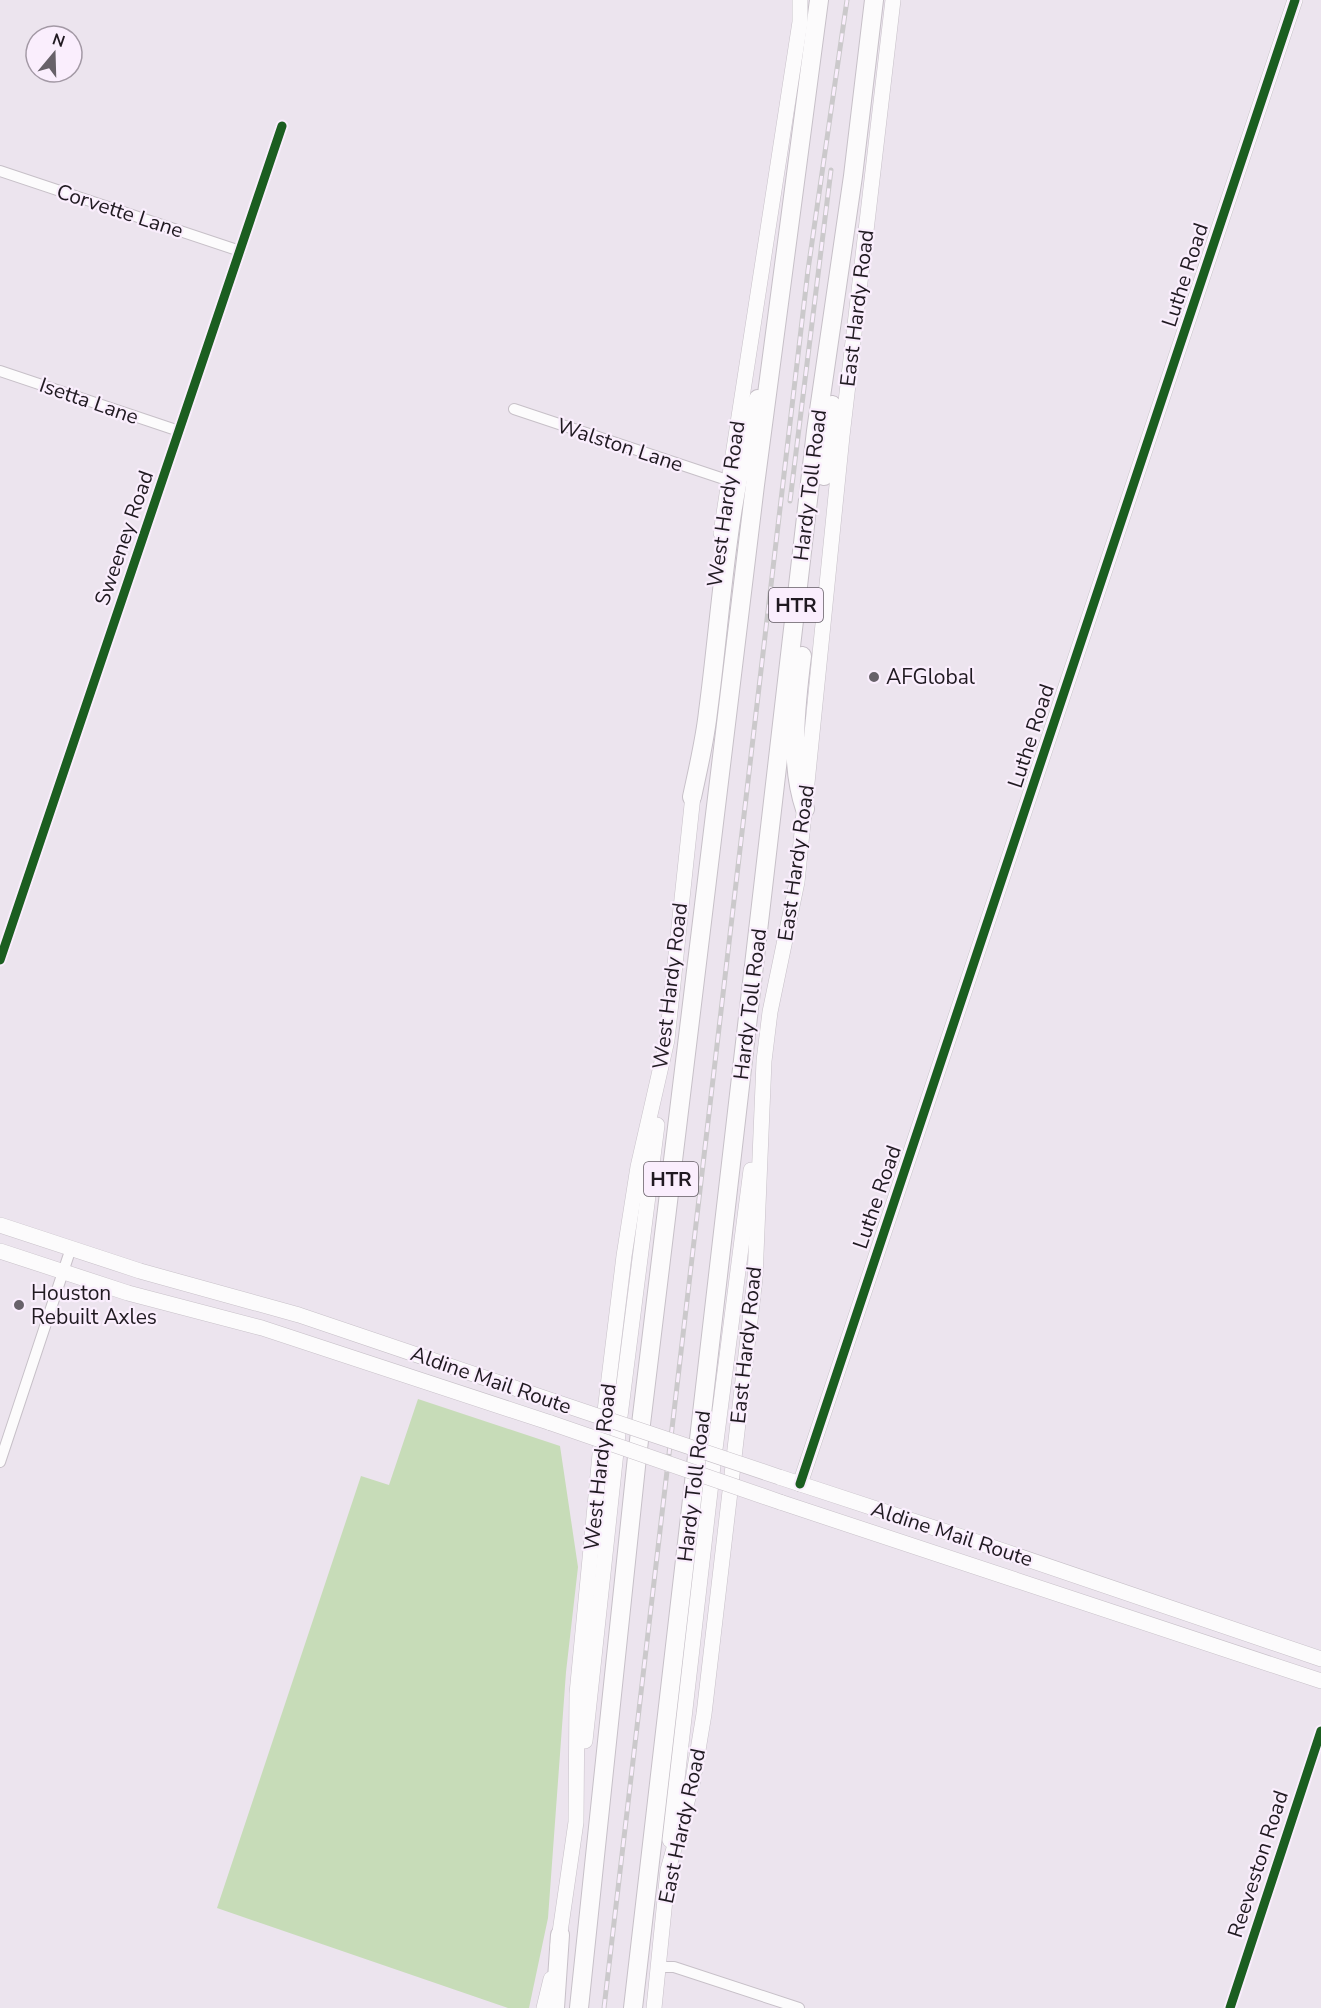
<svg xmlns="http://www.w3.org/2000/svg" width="1321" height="2008" font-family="'Nunito Sans',sans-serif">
<rect width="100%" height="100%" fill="#ece4ee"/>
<polygon fill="#c7dcb8" points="418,1399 560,1446 578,1567 566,1672 548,1918 529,2008 508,2008 217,1908 361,1476 389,1485"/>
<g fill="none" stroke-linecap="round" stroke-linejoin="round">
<g stroke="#c7c0c8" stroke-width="12">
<g id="street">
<polyline points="0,171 240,251"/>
<polyline points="0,371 179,431"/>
<polyline points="514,409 727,480"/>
<polyline points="0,960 282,126"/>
<polyline points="0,1462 71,1248"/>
<polyline points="659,1967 674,1967 799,2008"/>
<polyline points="1230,2008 1321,1731"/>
</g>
</g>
<g stroke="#c7c0c8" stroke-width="16">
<g id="secondary">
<polyline points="721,533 800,22 800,0"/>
<polyline points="0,1225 140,1271 299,1315 553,1401"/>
<polyline points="0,1251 128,1293 262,1328 551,1423"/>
<polyline points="779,1477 968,1539 1321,1659"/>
<polyline points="800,1484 1295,0"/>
<polyline points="780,1502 1321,1681"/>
<polyline points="585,1741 619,1424 657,1125"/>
<polyline points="670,1840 714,1457 751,1170"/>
<polyline points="558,1946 576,1822 577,1694 601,1444 624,1256 638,1167 667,1040 694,786"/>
<polyline points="544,2008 551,1979"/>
<polyline points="654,2008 668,1870 693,1780 704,1714 755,1278 764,1061 770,1012 797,882 842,436 893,0"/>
</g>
</g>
<g stroke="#c7c0c8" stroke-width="20">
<g id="highway">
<polyline points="824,476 832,405"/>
<path d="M802 656C796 704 789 762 805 809"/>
<path d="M692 797C698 769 705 740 708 712 722 608 726 500 758 399"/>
<polyline points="555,2008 560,1935"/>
<polyline points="579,2008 637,1457 755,485 819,0"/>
<polyline points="633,2008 816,431 853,176 874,0"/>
</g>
</g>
<use href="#street" stroke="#fcfbfc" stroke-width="10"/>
<use href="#secondary" stroke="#fcfbfc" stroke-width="15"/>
<use href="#highway" stroke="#fcfbfc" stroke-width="18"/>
<g stroke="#cbc9cb" stroke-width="5">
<g id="rail">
<polyline points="790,501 831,170"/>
<polyline points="604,2008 808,270 847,0"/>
</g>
</g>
<use href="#rail" stroke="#faeefd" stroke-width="3" stroke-dasharray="9" stroke-linecap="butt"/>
<g stroke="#c7c0c8" stroke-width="16" stroke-linecap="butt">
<g id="secondary-bridge">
<polyline points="553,1401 779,1477"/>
<polyline points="551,1423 780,1502"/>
</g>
</g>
<use href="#secondary-bridge" stroke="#fcfbfc" stroke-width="15"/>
<g stroke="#faeefd" stroke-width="13">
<g id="cycleway">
<polyline points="0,960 282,126"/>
<polyline points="800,1484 1295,0"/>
<polyline points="1230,2008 1321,1731"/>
</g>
</g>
<use href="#cycleway" stroke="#1b5e20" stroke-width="9"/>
</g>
<g fill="#676169" stroke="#faeefd" stroke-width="2">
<circle cx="874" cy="677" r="6"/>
<circle cx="19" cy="1305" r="6"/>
</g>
<g text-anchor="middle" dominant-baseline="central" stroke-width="4.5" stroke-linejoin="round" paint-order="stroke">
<g fill="#faeefd" stroke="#615a63" stroke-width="1.5">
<rect x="769" y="588" width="54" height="34" rx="4.5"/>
<rect x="644" y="1162" width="54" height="34" rx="4.5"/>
</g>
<g font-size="20" font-weight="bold" fill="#201a21">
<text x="796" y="605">HTR</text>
<text x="671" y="1179">HTR</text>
</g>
<g font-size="21" fill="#201a21" stroke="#faeefd">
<text transform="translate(120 211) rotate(18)">Corvette Lane</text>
<text transform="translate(1185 275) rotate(-72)">Luthe Road</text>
<text transform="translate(857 308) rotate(-83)">East Hardy Road</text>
<text transform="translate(89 401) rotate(19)">Isetta Lane</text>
<text transform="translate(620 445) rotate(18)">Walston Lane</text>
<text transform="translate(810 485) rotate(-83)">Hardy Toll Road</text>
<text transform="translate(726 504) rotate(-82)">West Hardy Road</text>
<text transform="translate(124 538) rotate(-71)">Sweeney Road</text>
<text transform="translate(1031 736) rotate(-72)">Luthe Road</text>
<text transform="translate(796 863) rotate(-82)">East Hardy Road</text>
<text transform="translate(670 986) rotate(-83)">West Hardy Road</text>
<text transform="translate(750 1004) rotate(-83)">Hardy Toll Road</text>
<text transform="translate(877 1197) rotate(-71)">Luthe Road</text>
<text transform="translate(746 1345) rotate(-84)">East Hardy Road</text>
<text transform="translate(491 1380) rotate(19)">Aldine Mail Route</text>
<text transform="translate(600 1467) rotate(-84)">West Hardy Road</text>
<text transform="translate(694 1486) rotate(-83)">Hardy Toll Road</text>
<text transform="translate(952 1534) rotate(18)">Aldine Mail Route</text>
<text transform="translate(682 1826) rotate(-78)">East Hardy Road</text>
<text transform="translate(1258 1864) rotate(-72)">Reeveston Road</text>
</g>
<g font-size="21" fill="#201a21" stroke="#faeefd" text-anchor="start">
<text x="886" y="677">AFGlobal</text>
<text x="31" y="1293">Houston<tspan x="31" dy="24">Rebuilt Axles</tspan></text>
</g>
</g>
<g transform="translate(54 54) rotate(19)"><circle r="28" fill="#faeefd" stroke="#a399a5" stroke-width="1.5"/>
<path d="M0-4.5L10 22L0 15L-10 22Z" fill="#676169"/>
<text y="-9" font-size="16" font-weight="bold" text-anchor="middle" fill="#201a21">N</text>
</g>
</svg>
